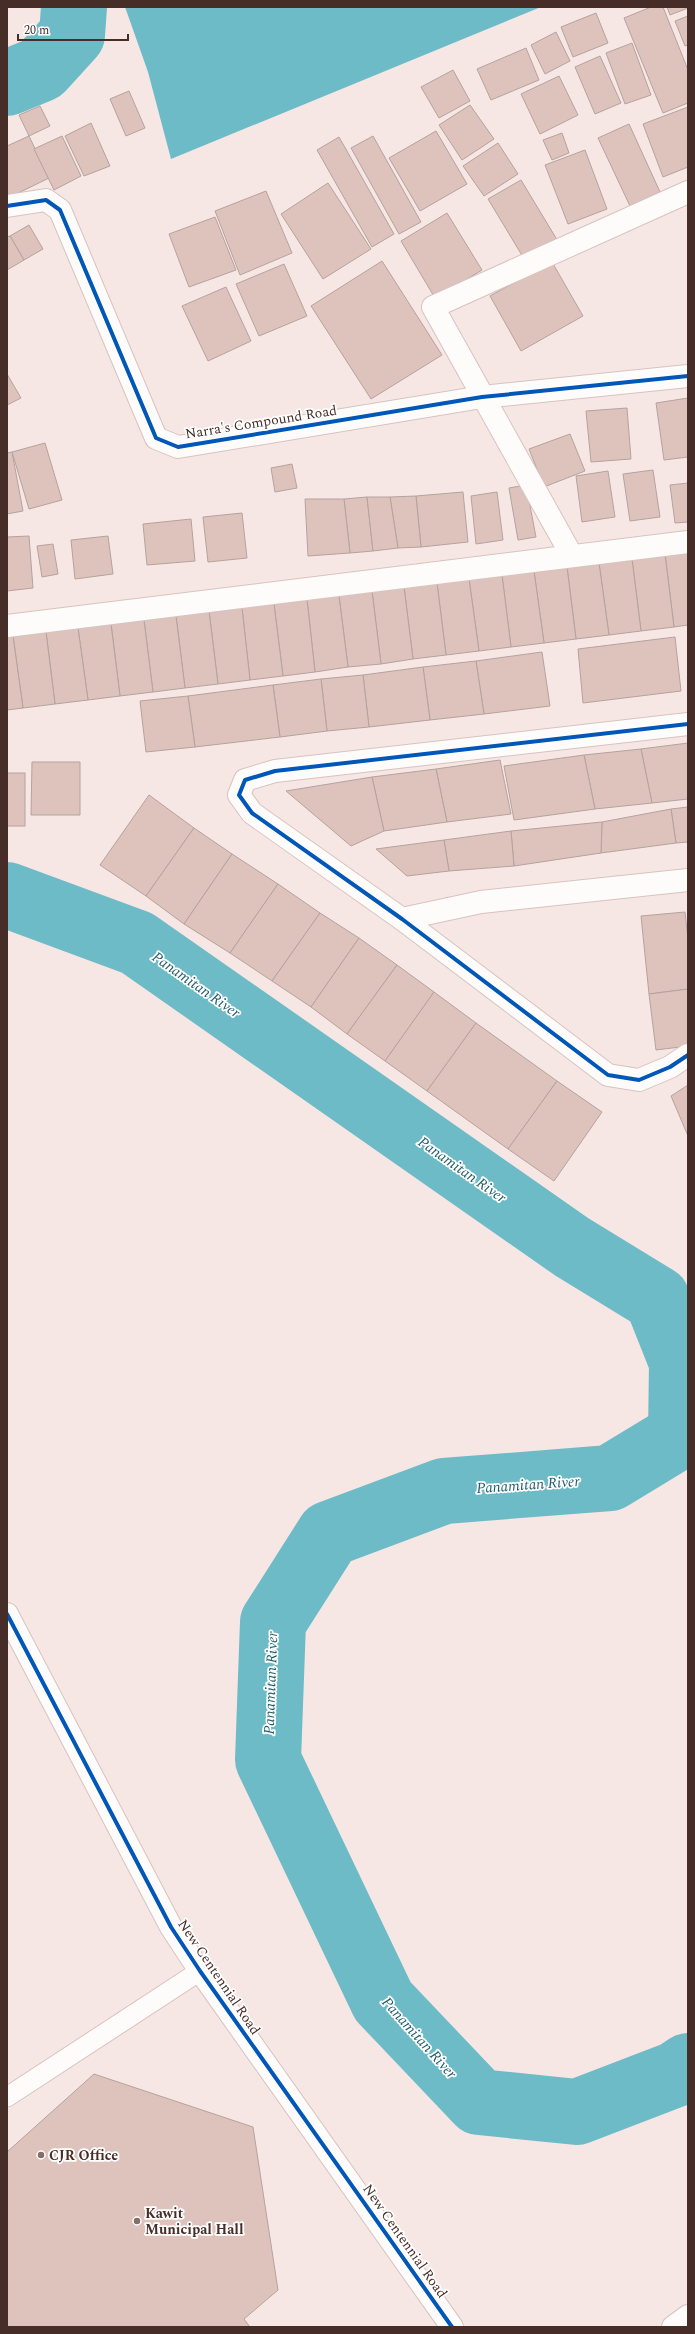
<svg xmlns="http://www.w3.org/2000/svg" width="695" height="2334" font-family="Spectral,serif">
<rect width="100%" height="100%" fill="#f7e7e4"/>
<polygon fill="#6ebbc8" points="125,7 541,7 171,159 148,72"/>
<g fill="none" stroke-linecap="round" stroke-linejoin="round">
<g stroke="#6ebbc8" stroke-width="66">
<polyline points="7,83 41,69 72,35 74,7"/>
<polyline points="7,895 137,943 572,1247 657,1299 682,1362 681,1435 610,1478 444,1491 329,1534 273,1622 268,1760 383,2001 479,2102 577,2112 676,2074 688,2066"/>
</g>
</g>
<g fill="#dec3bd" stroke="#b5a29e">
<polygon points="651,7 663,7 688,70 688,103 663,113 624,18"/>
<polygon points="667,7 688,7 688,8 670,15"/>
<polygon points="596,13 608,43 573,57 561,27"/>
<polygon points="688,16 688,45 685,46 675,21"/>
<polygon points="556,32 570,61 545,74 531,45"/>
<polygon points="632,43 651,95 625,104 606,53"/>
<polygon points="526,48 539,80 491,100 477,69"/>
<polygon points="600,56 621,103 595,114 575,67"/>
<polygon points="453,70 470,101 439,118 421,87"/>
<polygon points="559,76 578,115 540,134 521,94"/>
<polygon points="129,91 145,128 126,136 110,99"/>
<polygon points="470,105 494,139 462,160 439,125"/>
<polygon points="40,106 50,126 29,136 19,115"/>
<polygon points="688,107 688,167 663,177 643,124"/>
<polygon points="91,123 110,166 84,176 65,136"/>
<polygon points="629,124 660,192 630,206 598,138"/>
<polygon points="436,131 467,184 420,211 389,158"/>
<polygon points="562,133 569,153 552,160 543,140"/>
<polygon points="29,136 49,178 10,197 7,192 7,146"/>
<polygon points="62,136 81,176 54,190 34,149"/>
<polygon points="373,136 421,222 399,234 351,148"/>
<polygon points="339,137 394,234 372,247 317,150"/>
<polygon points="498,143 518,174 484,196 463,166"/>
<polygon points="585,150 607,209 568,224 545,165"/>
<polygon points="521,180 559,243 526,262 488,199"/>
<polygon points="328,183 371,249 323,279 281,214"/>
<polygon points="266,191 292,253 240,275 215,211"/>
<polygon points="447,213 482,270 435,298 401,241"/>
<polygon points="215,217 236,270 189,287 169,234"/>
<polygon points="29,225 43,249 24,260 10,236"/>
<polygon points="10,236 24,260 7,270 7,237"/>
<polygon points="382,261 442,355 371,399 311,306"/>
<polygon points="552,262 583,316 521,351 490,296"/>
<polygon points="284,264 307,316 259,336 236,284"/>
<polygon points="226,287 251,341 208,361 182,306"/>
<polygon points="7,374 21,398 7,405"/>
<polygon points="688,398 688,457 664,460 656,403"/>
<polygon points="627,408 631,459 591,462 586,411"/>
<polygon points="570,434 585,471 544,487 529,449"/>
<polygon points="45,443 62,500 29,509 12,452"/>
<polygon points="12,452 23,511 7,514 7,453"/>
<polygon points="292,464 297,488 275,492 271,468"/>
<polygon points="653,470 660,517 630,521 623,474"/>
<polygon points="608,471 615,517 582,522 576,476"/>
<polygon points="688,483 688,522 675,523 670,485"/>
<polygon points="526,485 536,537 518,540 509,488"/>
<polygon points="463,492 468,542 421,547 416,496"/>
<polygon points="497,492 503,540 476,544 471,496"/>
<polygon points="416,496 421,547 398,548 390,497"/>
<polygon points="367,497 373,551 350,553 344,499"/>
<polygon points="367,497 390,497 398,548 373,551"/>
<polygon points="305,499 344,499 350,553 308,556"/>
<polygon points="242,513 247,558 208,562 203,517"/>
<polygon points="191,519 195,561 147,565 143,524"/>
<polygon points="29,536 33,588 7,591 7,537"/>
<polygon points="108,536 113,574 75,579 71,540"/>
<polygon points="53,544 58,574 42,577 37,546"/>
<polygon points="688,552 688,625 674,627 665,554"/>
<polygon points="665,554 674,627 641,631 632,559"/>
<polygon points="632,559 641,631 609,635 599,563"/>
<polygon points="599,563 609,635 576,639 567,567"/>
<polygon points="567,567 576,639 544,643 534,571"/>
<polygon points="534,571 544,643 511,647 502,575"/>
<polygon points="502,575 511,647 479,651 469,579"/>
<polygon points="469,579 479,651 446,655 437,583"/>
<polygon points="437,583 446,655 413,659 404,587"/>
<polygon points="404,587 413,659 381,664 372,591"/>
<polygon points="372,591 381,664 348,667 339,596"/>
<polygon points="339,596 348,667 315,672 307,599"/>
<polygon points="307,599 315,672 283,676 274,604"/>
<polygon points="274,604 283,676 250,680 242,608"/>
<polygon points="242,608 250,680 218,684 209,611"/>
<polygon points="209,611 218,684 185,688 176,616"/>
<polygon points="176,616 185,688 153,692 144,620"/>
<polygon points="144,620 153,692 120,696 111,624"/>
<polygon points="111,624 120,696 88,700 78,628"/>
<polygon points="78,628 88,700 55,704 46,632"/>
<polygon points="46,632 55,704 23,708 13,636"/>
<polygon points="13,636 23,708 7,710 7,637"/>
<polygon points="675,637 681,691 583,703 578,649"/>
<polygon points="542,652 550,706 484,714 476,661"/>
<polygon points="476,661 484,714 430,720 423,667"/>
<polygon points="423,667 430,720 369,727 363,675"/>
<polygon points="363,675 369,727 327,731 321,679"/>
<polygon points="321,679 327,731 280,737 273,685"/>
<polygon points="273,685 280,737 195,747 188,696"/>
<polygon points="188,696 195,747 146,752 140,701"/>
<polygon points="688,743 688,799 652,803 641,749"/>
<polygon points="641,749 652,803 595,809 584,755"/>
<polygon points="584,755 595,809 514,820 504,766"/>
<polygon points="500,760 511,814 447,822 436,769"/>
<polygon points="32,762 80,762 80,815 31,815"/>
<polygon points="436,769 447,822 384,831 372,777"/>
<rect x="7" y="773" width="18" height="53"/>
<polygon points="372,777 384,831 351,846 286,791"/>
<polygon points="149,795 194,828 146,896 100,865"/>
<polygon points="688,807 688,842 676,843 671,809"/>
<polygon points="671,809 676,843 601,853 602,822"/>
<polygon points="602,822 601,853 514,866 511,831"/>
<polygon points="194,828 232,854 184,924 146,896"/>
<polygon points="511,831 514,866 449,871 444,840"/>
<polygon points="444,840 449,871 407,876 376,849"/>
<polygon points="232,854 278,884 230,953 184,924"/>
<polygon points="278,884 320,913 272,981 230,953"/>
<polygon points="685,912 688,939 688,989 649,994 641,916"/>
<polygon points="320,913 359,938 311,1007 272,981"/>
<polygon points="359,938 397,965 347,1034 311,1007"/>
<polygon points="397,965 434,992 385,1061 347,1034"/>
<polygon points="688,989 688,1046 656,1050 649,994"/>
<polygon points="434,992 476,1023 427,1091 385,1061"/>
<polygon points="476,1023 557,1081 508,1149 427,1091"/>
<polygon points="557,1081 602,1112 554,1181 508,1149"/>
<polygon points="688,1085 688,1136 671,1096"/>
<polygon points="94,2074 253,2127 278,2290 244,2319 250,2327 7,2327 7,2152"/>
</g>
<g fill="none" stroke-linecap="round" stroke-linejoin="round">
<g stroke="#d7c3bf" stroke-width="21">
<polyline id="service" points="7,2097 200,1971"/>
</g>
<g stroke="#d7c3bf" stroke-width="24">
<g id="minor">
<polyline points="7,206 46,200 60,210 156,438 178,447 482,397 688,376"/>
<polyline points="572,556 433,307 688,192"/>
<polyline points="688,724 275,771 245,780 239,795 252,813 402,919 608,1075 639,1080 670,1067 688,1055"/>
<polyline points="402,919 481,902 688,880"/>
<polyline points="673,2327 688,2316"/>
</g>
</g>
<g stroke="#d7c3bf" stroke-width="24">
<g id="tertiary">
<polyline points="7,626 688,542"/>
<polyline points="7,1614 171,1927 200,1971 452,2327"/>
</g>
</g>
<use href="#service" stroke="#fefbfb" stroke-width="19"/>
<use href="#minor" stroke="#fefbfb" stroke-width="22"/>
<use href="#tertiary" stroke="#fefbfb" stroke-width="22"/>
<g stroke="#fff" stroke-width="6">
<g id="cycleway">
<polyline points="7,206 46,200 60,210 156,438 178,447 482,397 688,376"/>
<polyline points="688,724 275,771 245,780 239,795 252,813 402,919 608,1075 639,1080 670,1067 688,1055"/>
<polyline points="7,1614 171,1927 200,1971 452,2327"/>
</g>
</g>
<use href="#cycleway" stroke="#0057b8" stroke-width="4"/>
</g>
<g fill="#856e69" stroke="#fff" stroke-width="1.5">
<circle cx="41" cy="2155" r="4"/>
<circle cx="137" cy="2221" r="4"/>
</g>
<g text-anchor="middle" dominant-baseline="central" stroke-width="3.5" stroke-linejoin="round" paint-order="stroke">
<g font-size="14" fill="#472d27" stroke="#fff">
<text transform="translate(261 422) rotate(-9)">Narra's Compound Road</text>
<text transform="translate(219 1977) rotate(56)">New Centennial Road</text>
<text transform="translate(405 2241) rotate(55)">New Centennial Road</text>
</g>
<g font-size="14" font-weight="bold" fill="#472d27" stroke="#fff" text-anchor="start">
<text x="49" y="2155">CJR Office</text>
<text x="145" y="2213">Kawit<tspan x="145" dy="16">Municipal Hall</tspan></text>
</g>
<g font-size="15" font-style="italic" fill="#215e6a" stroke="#fff">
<text transform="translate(196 985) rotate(35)">Panamitan River</text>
<text transform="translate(462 1170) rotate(35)">Panamitan River</text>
<text transform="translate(528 1485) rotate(-4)">Panamitan River</text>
<text transform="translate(271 1683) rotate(-88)">Panamitan River</text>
<text transform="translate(419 2038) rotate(48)">Panamitan River</text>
</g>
</g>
<rect width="695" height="2334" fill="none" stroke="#472d27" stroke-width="16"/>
<path d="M18 34v6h110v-6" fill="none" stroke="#472d27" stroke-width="2"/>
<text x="24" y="34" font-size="12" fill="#472d27" stroke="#ffffff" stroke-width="3" paint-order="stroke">20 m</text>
</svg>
